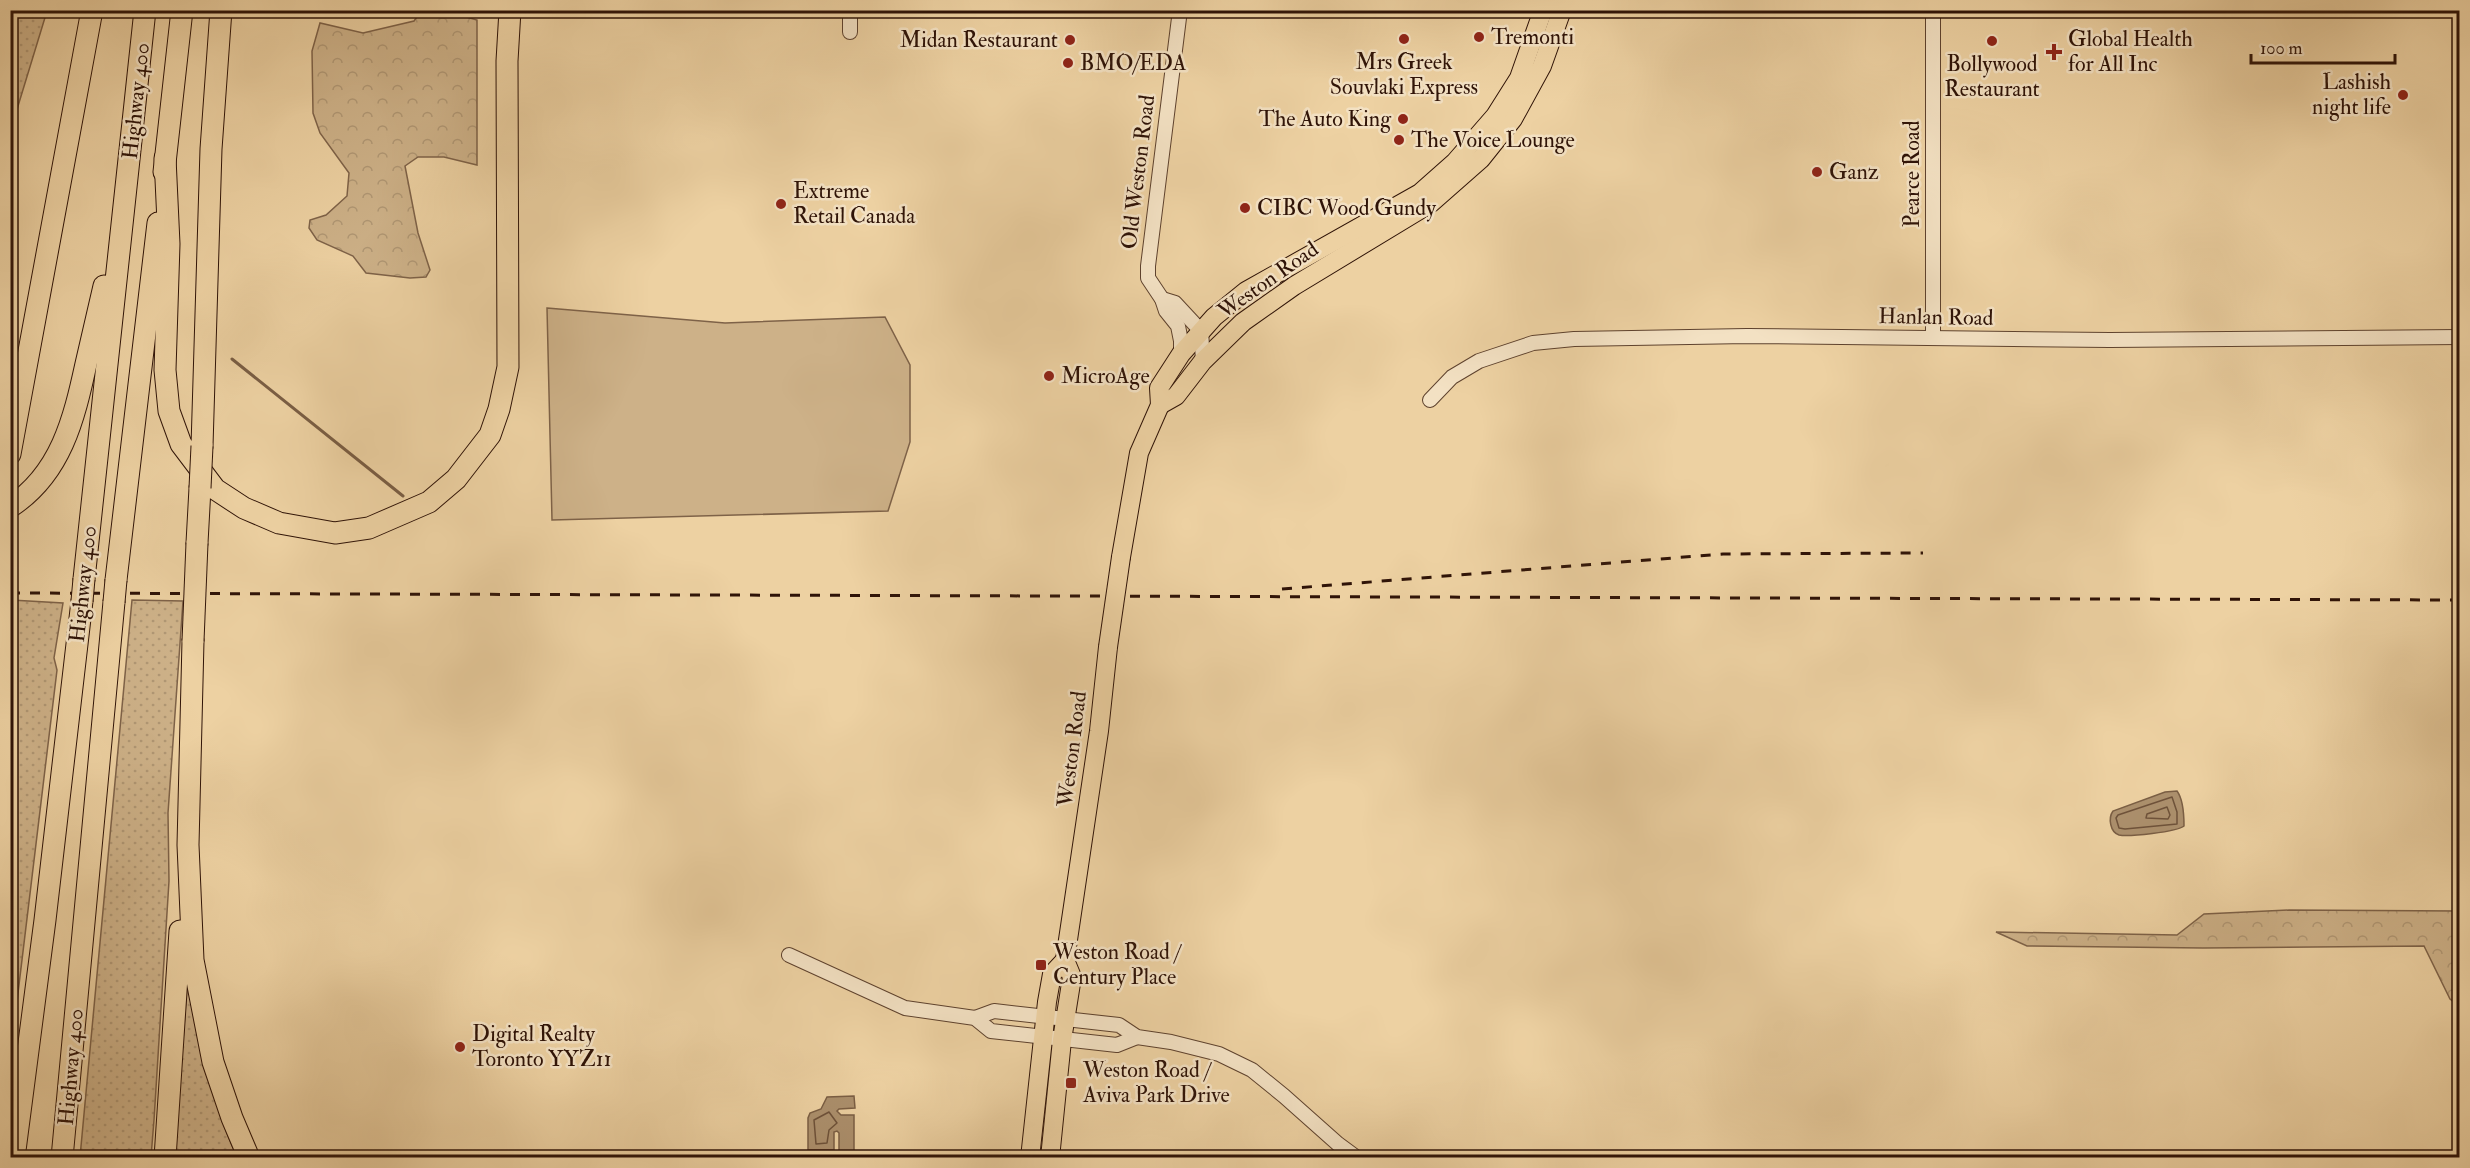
<svg xmlns="http://www.w3.org/2000/svg" width="2470" height="1168" font-family="'IM FELL Double Pica',serif">
<defs>
<pattern id="grass-dots" width="8" height="8" patternUnits="userSpaceOnUse" patternTransform="scale(1.5)"><rect width="8" height="8" fill="#cdb188"/><path d="M2 2h.1M6 6h.1" fill="none" stroke="#b09774" stroke-width="1.8" stroke-linecap="round"/></pattern>
<pattern id="forest-crowns" width="20" height="18" patternUnits="userSpaceOnUse" patternTransform="scale(1.5)"><rect width="20" height="18" fill="#cdb188"/><path d="M2 6a3 3 0 1 1 6 0M12 15a3 3 0 1 1 6 0" fill="none" stroke="#b09774"/></pattern>
</defs>
<rect width="100%" height="100%" fill="#edd1a2"/>
<filter id="stains"><feTurbulence type="fractalNoise" baseFrequency=".00333" numOctaves="4"/><feColorMatrix values="0 0 0 0 .2 0 0 0 0 .09 0 0 0 0 .02 0 0 0 .5 -.17"/></filter>
<radialGradient id="worn" r=".72"><stop offset=".6" stop-color="#630" stop-opacity="0"/><stop offset="1" stop-color="#630" stop-opacity=".3"/></radialGradient>
<g fill="url(#grass-dots)" stroke="#7e6248" stroke-width="1.5">
<polygon points="11,10 47,11 11,129 10,11"/>
<polygon points="11,600 63,603 54,658 57,670 11,1051"/>
<polygon points="132,600 183,601 168,813 169,881 154,1120 151,1157 80,1157"/>
<path d="M188 974C199 1037 210 1099 237 1157L174 1158Z"/>
</g>
<g fill="url(#forest-crowns)" stroke="#7e6248" stroke-width="1.5">
<polygon points="429,11 445,11 477,20 477,165 444,157 418,157 405,166 418,233 430,270 426,277 410,278 366,273 353,256 317,240 309,228 310,220 326,215 347,196 349,173 320,133 313,113 312,51 320,23 363,33 414,21 419,14"/>
<polygon points="2289,910 2459,911 2459,1006 2450,999 2424,946 2203,948 2027,946 1996,932 2177,935 2204,914"/>
</g>
<polygon fill="#cdb188" stroke="#7e6248" stroke-width="1.5" points="547,308 725,323 885,317 910,365 910,442 888,511 552,520"/>
<g fill="#ac906d" stroke="#7a5e44" stroke-width="1.5">
<path d="M2177 791C2183 799 2184 815 2184 826 2177 832 2128 837 2119 835 2110 832 2108 818 2113 811L2165 792Z"/>
<polygon points="854,1096 855,1108 839,1109 837,1111 841,1115 854,1115 854,1151 839,1151 839,1133 837,1131 834,1132 834,1150 808,1150 808,1118 810,1113 821,1109 827,1097"/>
</g>
<g fill="none" stroke-linecap="round" stroke-linejoin="round">
<g stroke="#6e523a" stroke-width="1.5">
<polygon points="2172,797 2177,812 2177,824 2125,829 2119,828 2116,818 2118,815"/>
<polygon points="2167,807 2170,815 2168,819 2146,818 2147,814"/>
<polygon points="829,1112 837,1123 829,1130 827,1143 816,1144 814,1120"/>
</g>
<polyline stroke="#7a5e44" stroke-width="3" points="232,359 403,496"/>
<g stroke="#5e422e" stroke-width="16">
<g id="minor">
<polyline points="850,10 850,32"/>
<polyline points="1180,10 1148,266 1148,278 1162,299 1166,311 1178,326 1181,341 1181,354"/>
<polyline points="1162,299 1175,303 1201,331 1203,361"/>
<polyline points="1933,338 1933,10"/>
<polyline points="1430,400 1452,377 1479,361 1533,343 1574,339 1747,336 2110,340 2460,337"/>
<polyline points="789,955 905,1008 975,1018 991,1031 1117,1045 1137,1037"/>
<polyline points="975,1018 994,1011 1119,1025 1137,1037 1171,1042 1219,1054 1252,1070 1284,1096 1338,1144 1357,1158"/>
</g>
</g>
<g stroke="#2f1307" stroke-width="20">
<g id="major">
<polyline points="1160,405 1176,396 1203,361 1243,322 1294,286 1431,203 1481,159 1513,119 1542,66 1562,10"/>
<polyline points="1121,557 1139,453 1160,405 1159,388 1181,354 1214,317 1246,291 1420,193 1455,162 1495,116 1519,78 1543,10"/>
<polyline points="1030,1158 1047,1002 1052,974 1065,960"/>
<polyline points="1050,1158 1062,1040 1072,977 1065,960 1099,731 1108,647"/>
</g>
</g>
<g stroke="#2f1307" stroke-width="23">
<g id="highway">
<polyline points="165,158 169,244 165,370 169,411 181,444 215,489 244,508 279,523 335,533 369,528 429,502 456,479 490,435 499,409 508,367 507,61 510,10"/>
<polyline points="164,172 182,10"/>
<polyline points="202,446 211,149 221,10"/>
<polyline points="10,454 92,10"/>
<path d="M10 507C61 474 74 419 86 364 92 338 98 312 104 286"/>
<polyline points="197,543 200,488"/>
<polyline points="84,579 145,10"/>
<polyline points="116,580 158,223"/>
<polyline points="193,641 188,845 193,960 213,1062 232,1118 249,1158"/>
<polyline points="14,1158 45,920 82,601"/>
<polyline points="62,1158 114,602"/>
<polyline points="165,1158 180,931"/>
</g>
</g>
<use href="#minor" stroke="#f3e1c3" stroke-width="14"/>
<use href="#major" stroke="#edd1a2" stroke-width="18"/>
<use href="#highway" stroke="#edd1a2" stroke-width="21"/>
<g stroke="#2f1307" stroke-width="3" stroke-dasharray="10 10" stroke-linecap="butt">
<polyline points="1282,589 1723,554 1923,553"/>
<polyline points="10,593 2460,600"/>
</g>
<g stroke="#2f1307" stroke-width="20" stroke-linecap="butt">
<polyline id="major-bridge" points="1108,647 1121,557"/>
</g>
<g stroke="#2f1307" stroke-width="23" stroke-linecap="butt">
<g id="highway-bridge">
<polyline points="200,488 202,446"/>
<polyline points="82,601 84,579"/>
<polyline points="114,602 116,580"/>
<polyline points="193,641 197,543"/>
</g>
</g>
<use href="#major-bridge" stroke="#edd1a2" stroke-width="18"/>
<use href="#highway-bridge" stroke="#edd1a2" stroke-width="21"/>
</g>
<g fill="#8f2418" stroke="#f3e1c3" stroke-width="2">
<circle cx="1479" cy="37" r="6"/>
<circle cx="1404" cy="39" r="6"/>
<circle cx="1070" cy="40" r="6"/>
<circle cx="1992" cy="41" r="6"/>
<path d="M2051 43h6v6h6v6h-6v6h-6v-6h-6v-6h6z"/>
<circle cx="1068" cy="63" r="6"/>
<circle cx="2403" cy="95" r="6"/>
<circle cx="1403" cy="119" r="6"/>
<circle cx="1399" cy="140" r="6"/>
<circle cx="1817" cy="172" r="6"/>
<circle cx="781" cy="204" r="6"/>
<circle cx="1245" cy="208" r="6"/>
<circle cx="1049" cy="376" r="6"/>
<rect x="1035" y="959" width="12" height="12" rx="3"/>
<circle cx="460" cy="1047" r="6"/>
<rect x="1065" y="1077" width="12" height="12" rx="3"/>
</g>
<g text-anchor="middle" dominant-baseline="central" stroke-width="5" stroke-linejoin="round" paint-order="stroke">
<g font-size="22" fill="#2f1307" stroke="#f3e1c3" text-anchor="start">
<text x="1491" y="37">Tremonti</text>
<text x="2068" y="39">Global Health<tspan x="2068" dy="25">for All Inc</tspan></text>
<text x="1058" y="40" text-anchor="end">Midan Restaurant</text>
<text x="1404" y="62" text-anchor="middle">Mrs Greek<tspan x="1404" dy="25">Souvlaki Express</tspan></text>
<text x="1080" y="63">BMO/EDA</text>
<text x="1992" y="64" text-anchor="middle">Bollywood<tspan x="1992" dy="25">Restaurant</tspan></text>
<text x="2391" y="82" text-anchor="end">Lashish<tspan x="2391" dy="25">night life</tspan></text>
<text x="1391" y="119" text-anchor="end">The Auto King</text>
<text x="1411" y="140">The Voice Lounge</text>
<text x="1829" y="172">Ganz</text>
<text x="793" y="191">Extreme<tspan x="793" dy="25">Retail Canada</tspan></text>
<text x="1257" y="208">CIBC Wood Gundy</text>
<text x="1061" y="376">MicroAge</text>
<text x="1053" y="952">Weston Road /<tspan x="1053" dy="25">Century Place</tspan></text>
<text x="472" y="1034">Digital Realty<tspan x="472" dy="25">Toronto YYZ11</tspan></text>
<text x="1083" y="1070">Weston Road /<tspan x="1083" dy="25">Aviva Park Drive</tspan></text>
</g>
<g font-size="22" fill="#2f1307" stroke="#f3e1c3">
<text transform="translate(136 101) rotate(-84)">Highway 400</text>
<text transform="translate(1138 172) rotate(-83)">Old Weston Road</text>
<text transform="translate(1912 174) rotate(-90)">Pearce Road</text>
<text transform="translate(1268 280) rotate(-35)">Weston Road</text>
<text transform="translate(1936 317) rotate(1)">Hanlan Road</text>
<text transform="translate(83 584) rotate(-84)">Highway 400</text>
<text transform="translate(1072 749) rotate(-83)">Weston Road</text>
<text transform="translate(71 1067) rotate(-85)">Highway 400</text>
</g>
</g>
<rect width="2470" height="1168" fill="none" stroke="#edd1a2" stroke-width="36"/>
<rect x="12" y="12" width="2446" height="1144" fill="none" stroke="#2f1307" stroke-width="3"/>
<rect x="18" y="18" width="2434" height="1132" fill="none" stroke="#2f1307" stroke-width="1.5"/>
<path d="M2251 54v9h144v-9" fill="none" stroke="#2f1307" stroke-width="3"/>
<text x="2260" y="54" font-size="18" fill="#2f1307" stroke="#f3e1c3" stroke-width="4.5" paint-order="stroke">100 m</text>
<rect width="100%" height="100%" filter="url(#stains)"/>
<rect width="100%" height="100%" fill="url(#worn)"/>
</svg>
